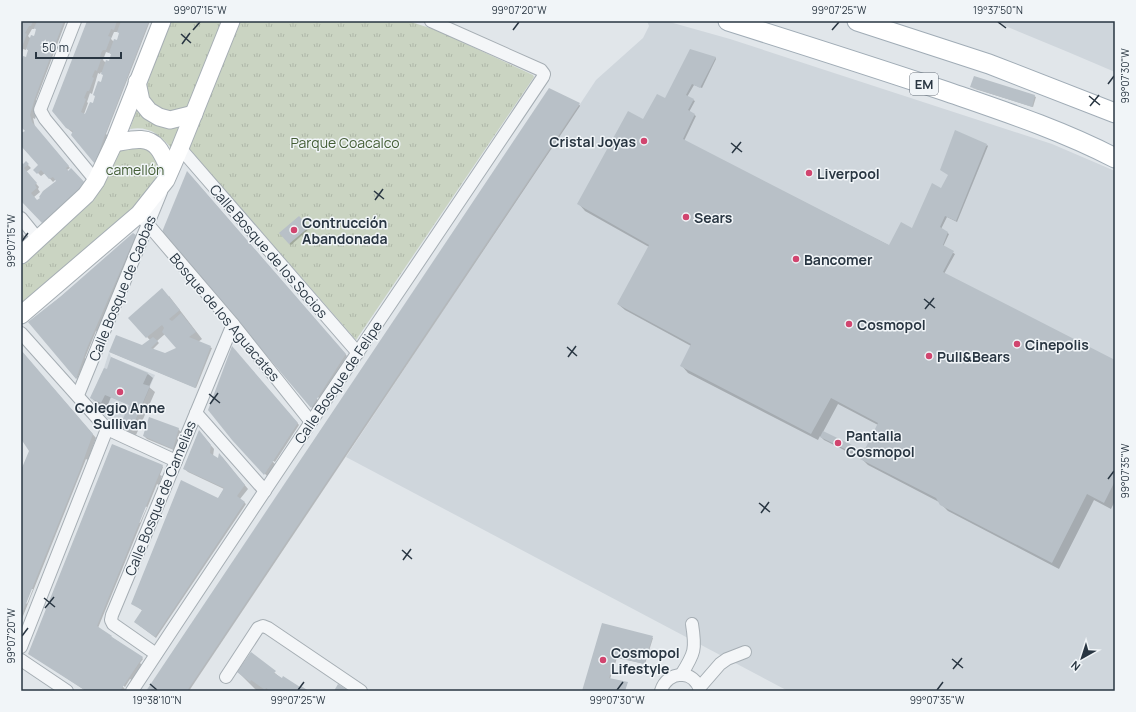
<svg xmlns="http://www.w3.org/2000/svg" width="1136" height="712" font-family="Manrope,sans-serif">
<defs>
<pattern id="park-tufts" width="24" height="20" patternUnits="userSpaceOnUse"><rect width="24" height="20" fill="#cad4c2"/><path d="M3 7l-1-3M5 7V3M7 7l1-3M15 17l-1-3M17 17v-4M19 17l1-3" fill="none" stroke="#aeb7a8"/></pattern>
</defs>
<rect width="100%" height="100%" fill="#e1e6ea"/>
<g fill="#cfd6dc">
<polygon points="647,21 666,21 730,39 1052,144 1115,171 1115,691 788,691 346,457 596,80 643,38 649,26"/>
<polygon points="993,21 1115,21 1115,72 1068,52"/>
<polygon points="109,352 111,357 155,375 131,431 111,422 90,398 104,368"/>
</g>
<g fill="url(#park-tufts)">
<path d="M170 21H223L190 105 182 112 170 115C154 105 148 106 147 85Z"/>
<polygon points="239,21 408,21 436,30 533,75 534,77 356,340 189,149"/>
<path d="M137 109C147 124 162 129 179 128L171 148C159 134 149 126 130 129Z"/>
<polygon points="136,142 157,153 162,176 135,211 21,310 21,262 97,195 116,152"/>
</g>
<g fill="#0003" fill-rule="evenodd">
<path d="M21 21H66L36 100 40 104 35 119 33 118 35 127 70 168 67 170 87 187 44 224 21 200V162L23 165 26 163 31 168 26 172 39 187 38 189 40 192 34 197 37 202 57 181 56 179 53 182 45 173 41 176 38 173 39 165 21 145V135L26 131 21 125V57L23 59 27 58 29 51 26 48V50L23 49 21 55ZM35 28 37 30 35 37 31 39 28 36 32 29H34Z"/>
<path d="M89 21H150L106 134 108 136 98 166 73 133 67 128ZM118 31 120 34 117 41 114 42 111 39 114 32H117ZM106 52 109 53V52L112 55 109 62 106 63 103 60ZM101 72 104 75 93 104 83 117 88 103 87 102 90 93 92 94 98 73 100 74Z"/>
<polygon points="715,57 716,59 702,88 694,85 687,97 695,101 689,112 696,116 684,141 894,248 912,229 942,189 987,145 988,146 957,222 947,217 941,229 949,234 943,247 955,254 944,274 1115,361 1115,501 1111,509 1094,500 1059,569 948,511 939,502 868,465 862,459 878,425 838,404 823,432 853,447 857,450 854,455 824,440 820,436 818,440 688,373 682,366 691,346 625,310 618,304 649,247 585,211 579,204 644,121 665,100"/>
<polygon points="972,88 1034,96 1036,97 1033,107"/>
<polygon points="579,104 580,106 189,691 147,691"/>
<polygon points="190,175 347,356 342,364 343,366 336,378 334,376 325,389 327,391 321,400 311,390 310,392 318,400 313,409 282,372"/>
<polygon points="299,217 309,229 291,245 280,233"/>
<polygon points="21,232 25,237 21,240"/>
<polygon points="135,236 140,241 100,333 96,331 85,358 87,360 84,368 83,366 77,379 30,322"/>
<path d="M169 296 202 339 198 342 212 348 196 388 110 352 142 347 150 340 147 337ZM165 334 178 348 165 355 152 350 159 343 157 341Z"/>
<path d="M21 351 96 438 88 460 86 459 21 621V472L30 451 21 437ZM31 589H33L27 604 26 603Z"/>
<polygon points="251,369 299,425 275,462 271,460 276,465 268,477 233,440"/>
<polygon points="148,374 153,378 149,387 155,392 136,435 126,431 121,426 130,405 111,397 107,407 97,403 92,398"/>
<polygon points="178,429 181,432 176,451 147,439 144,436"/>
<polygon points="202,435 214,449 213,456 219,460 222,457 248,489 240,499 246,504 156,638 139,625 143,611 135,605 218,499 224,489 188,472 185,469"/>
<path d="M162 466 163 467 160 475 162 476 159 485 157 484 98 628 142 658 143 659 140 663 142 665 132 680 130 679 125 687 122 684 121 685 126 690 125 691H86L56 671ZM145 506 147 507 140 523 139 522Z"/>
<polygon points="603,624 653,638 645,664 617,658 610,679 624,691 583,691"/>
<polygon points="251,653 282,679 307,691 257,691 238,672"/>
</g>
<g fill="#b8c0c7">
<polygon points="21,21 33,21 31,26 29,26 25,33 27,34 22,47 21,47"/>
<polygon points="37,21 64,21 35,98 30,115 32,122 69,166 66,168 68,171 71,168 87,185 42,223 21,201 21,162 23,164 26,161 29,164 24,168 37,183 35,185 37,188 31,193 37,200 40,198 39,197 43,191 56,181 53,177 49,179 41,170 37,174 33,170 38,165 21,146 21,133 25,131 21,127 21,63 23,56 26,57 28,50 26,49 31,35 34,36 35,33 36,29 34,28"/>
<polygon points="87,21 117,21 114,30 111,29 110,32 108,36 111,37 106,50 103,50 101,53 100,57 102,57 97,71 95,70 92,77 94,78 89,91 87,91 84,98 86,99 81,112 85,114 90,102 93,103 95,96 93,95 98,81 101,82 103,75 101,74 106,60 109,61 111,54 109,53 114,39 117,40 119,33 117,32 121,21 149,21 106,132 95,164 71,135 73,131 66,128 52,111"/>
<polygon points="690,49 716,57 700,88 692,84 686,95 694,99 688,110 695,114 683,139 889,245 901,222 912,228 932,183 941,188 948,175 940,170 955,130 987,144 956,221 945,216 940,227 948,232 943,245 954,251 943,272 1115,360 1115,481 1104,503 1087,494 1052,563 940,505 936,498 860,459 878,423 831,398 811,434 680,366 691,344 617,304 649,245 577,204 628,111 643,119 657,94 665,98"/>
<polygon points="974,76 1035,95 1032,107 970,87"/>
<polygon points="549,88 580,103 187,691 146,691"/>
<polygon points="187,171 346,354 311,408 162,232"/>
<polygon points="299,216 309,227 289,244 279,233"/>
<polygon points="133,233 136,235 87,348 76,379 28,322 60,297"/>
<polygon points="162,288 180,310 169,319 172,321 181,313 196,332 189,337 211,346 195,388 109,352 116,335 142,345 153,337 158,341 151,348 165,353 176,348 162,332 164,328 162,325 146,338 128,318"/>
<polygon points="232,346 298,423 264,475 232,440 208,410"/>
<polygon points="21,350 93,434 80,470 21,616 21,470 29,451 21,439"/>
<polygon points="111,357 148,373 143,384 150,386 131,431 120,426 129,405 105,395 101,403 90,398 104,368 107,369"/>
<polygon points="149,417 179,428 173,449 143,436"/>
<polygon points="199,430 211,445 210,453 218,458 219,453 245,485 237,496 245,502 155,637 134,622 142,610 131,604 181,480 218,498 224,488 183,469"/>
<polygon points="823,431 854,446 851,452 820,437"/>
<polygon points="112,444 163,465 97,626 112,636 109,641 112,637 143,657 120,691 86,691 28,654"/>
<polygon points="602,623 653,636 644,664 616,657 609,678 628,682 625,691 582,691"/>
<polygon points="251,652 276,671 274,673 282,678 283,676 300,687 301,686 309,691 271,691 266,688 265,690 251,680 250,682 237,672"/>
<polygon points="338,684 349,691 334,691"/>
</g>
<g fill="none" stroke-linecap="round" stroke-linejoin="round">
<g stroke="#a6aeb4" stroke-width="14">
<g id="street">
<polyline points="75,21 40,110 45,119 96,181"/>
<polyline points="180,148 358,353"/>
<polyline points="139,214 233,324 311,422"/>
<polyline points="21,218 38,239"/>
<polyline points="21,333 107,429 176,461"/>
<polyline points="78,395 161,192"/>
<polyline points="196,413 265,491"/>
<polyline points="21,647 107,429"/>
<polyline points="156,654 113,624 111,620 112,615 233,324"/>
<polyline points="21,660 67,691"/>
<path d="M681 675C695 653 696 649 692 624"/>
<polyline points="226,677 258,628 263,626 268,628 361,691"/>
<polyline points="700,687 720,664 727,659 745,652"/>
<path d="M132 691C267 485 406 282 543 77L544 74 541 70 431 21"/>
<path d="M661 691C667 670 695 669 700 691"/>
</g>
</g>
<g stroke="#a6aeb4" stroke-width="19">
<g id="secondary">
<polyline points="137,82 141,101 149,111 159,117 170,120 194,114"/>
<path d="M114 143C128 141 147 134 158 148 163 154 166 163 170 170"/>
<polyline points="21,255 86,195 96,181 114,143 162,21"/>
<polyline points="21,315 139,214 166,180 180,148 231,21"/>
</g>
</g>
<g stroke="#a0acb6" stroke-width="21">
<g id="primary">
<path d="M728 21C801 44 873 67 945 91 1003 111 1061 130 1115 158"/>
<polyline points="857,21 989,64 1115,113"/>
</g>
</g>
<use href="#street" stroke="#f4f6f8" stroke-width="12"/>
<use href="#secondary" stroke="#fff" stroke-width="17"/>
<use href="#primary" stroke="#fff" stroke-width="19"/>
</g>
<path fill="none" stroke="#293642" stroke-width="1.5" d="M998 22 1006 28M193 30 200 22M513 30 519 22M832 30 839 22M181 34 191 43M182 44 190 33M1108 84 1114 76M1089 96 1100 105M1090 106 1099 95M731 143 742 152M732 153 741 142M374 191 384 199M375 200 383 189M22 241 28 233M924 299 935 308M925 309 934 298M567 347 577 356M568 357 576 346M209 394 220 403M210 404 218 393M1108 479 1114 471M759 503 770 512M761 513 769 502M402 550 412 559M403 560 411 549M44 598 55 607M45 608 54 597M22 636 28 628M952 659 963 668M953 669 962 658M150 684 157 690M298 690 304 682M617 690 623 682M937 690 943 682"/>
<g fill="#d1456f" stroke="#f1f5f8" stroke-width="1.5">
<circle cx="644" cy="141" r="4"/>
<circle cx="809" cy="173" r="4"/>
<circle cx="686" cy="217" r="4"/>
<circle cx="294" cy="230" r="4"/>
<circle cx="796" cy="259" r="4"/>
<circle cx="849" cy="324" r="4"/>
<circle cx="1017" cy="344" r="4"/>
<circle cx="929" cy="356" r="4"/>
<circle cx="120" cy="392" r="4"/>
<circle cx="838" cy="443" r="4"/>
<circle cx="603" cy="660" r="4"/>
</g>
<g text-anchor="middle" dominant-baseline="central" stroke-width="3" stroke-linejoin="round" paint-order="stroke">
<rect fill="#f1f5f8" stroke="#656f79" stroke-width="1" x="910" y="73" width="28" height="22" rx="3"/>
<g font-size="13" font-weight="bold" fill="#293642">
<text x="924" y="84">EM</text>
</g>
<g font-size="14" font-weight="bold" fill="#293642" stroke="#f1f5f8" text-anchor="start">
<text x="636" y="141" text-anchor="end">Cristal Joyas</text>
<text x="817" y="173">Liverpool</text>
<text x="694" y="217">Sears</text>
<text x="302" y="222">Contrucción<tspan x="302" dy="16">Abandonada</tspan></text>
<text x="804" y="259">Bancomer</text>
<text x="857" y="324">Cosmopol</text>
<text x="1025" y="344">Cinepolis</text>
<text x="937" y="356">Pull&amp;Bears</text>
<text x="120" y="407" text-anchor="middle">Colegio Anne<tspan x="120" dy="16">Sullivan</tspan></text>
<text x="846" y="435">Pantalla<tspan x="846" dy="16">Cosmopol</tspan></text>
<text x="611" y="652">Cosmopol<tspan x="611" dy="16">Lifestyle</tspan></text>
</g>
<g font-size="14" fill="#445e36" stroke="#f1f5f8">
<text x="345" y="142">Parque Coacalco</text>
<text x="135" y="169">camellón</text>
</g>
<g font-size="14" fill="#293642" stroke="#f1f5f8">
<text transform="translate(269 251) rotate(49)">Calle Bosque de los Socios</text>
<text transform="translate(122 288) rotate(-68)">Calle Bosque de Caobas</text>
<text transform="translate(225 317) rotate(50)">Bosque de los Aguacates</text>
<text transform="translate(338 382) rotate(-56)">Calle Bosque de Felipe</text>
<text transform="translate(160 498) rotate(-68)">Calle Bosque de Camelias</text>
</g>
</g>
<rect width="1136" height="712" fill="none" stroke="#f1f5f8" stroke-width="44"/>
<g transform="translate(1082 658) rotate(219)" stroke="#f1f5f8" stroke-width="3" paint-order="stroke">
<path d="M0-3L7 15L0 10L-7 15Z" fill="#293642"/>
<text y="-6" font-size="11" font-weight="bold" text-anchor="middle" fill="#293642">N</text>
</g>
<path d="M36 52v6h85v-6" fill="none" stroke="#293642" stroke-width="2"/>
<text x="42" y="52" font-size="12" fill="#293642" stroke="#f1f5f8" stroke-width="3" paint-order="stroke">50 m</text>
<rect x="22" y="22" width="1092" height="668" fill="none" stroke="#293642" stroke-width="1.5"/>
<g font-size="10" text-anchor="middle" fill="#293642">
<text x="200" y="14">99°07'15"W</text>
<text x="519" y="14">99°07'20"W</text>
<text x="839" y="14">99°07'25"W</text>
<text x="998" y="14">19°37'50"N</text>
<text transform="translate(1125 76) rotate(-90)" y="4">99°07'30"W</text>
<text transform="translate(11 241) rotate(-90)" y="4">99°07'15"W</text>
<text transform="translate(1125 471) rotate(-90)" y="4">99°07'35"W</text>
<text transform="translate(11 636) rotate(-90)" y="4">99°07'20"W</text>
<text x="157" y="704">19°38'10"N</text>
<text x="298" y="704">99°07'25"W</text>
<text x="617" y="704">99°07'30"W</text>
<text x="937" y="704">99°07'35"W</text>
</g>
</svg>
